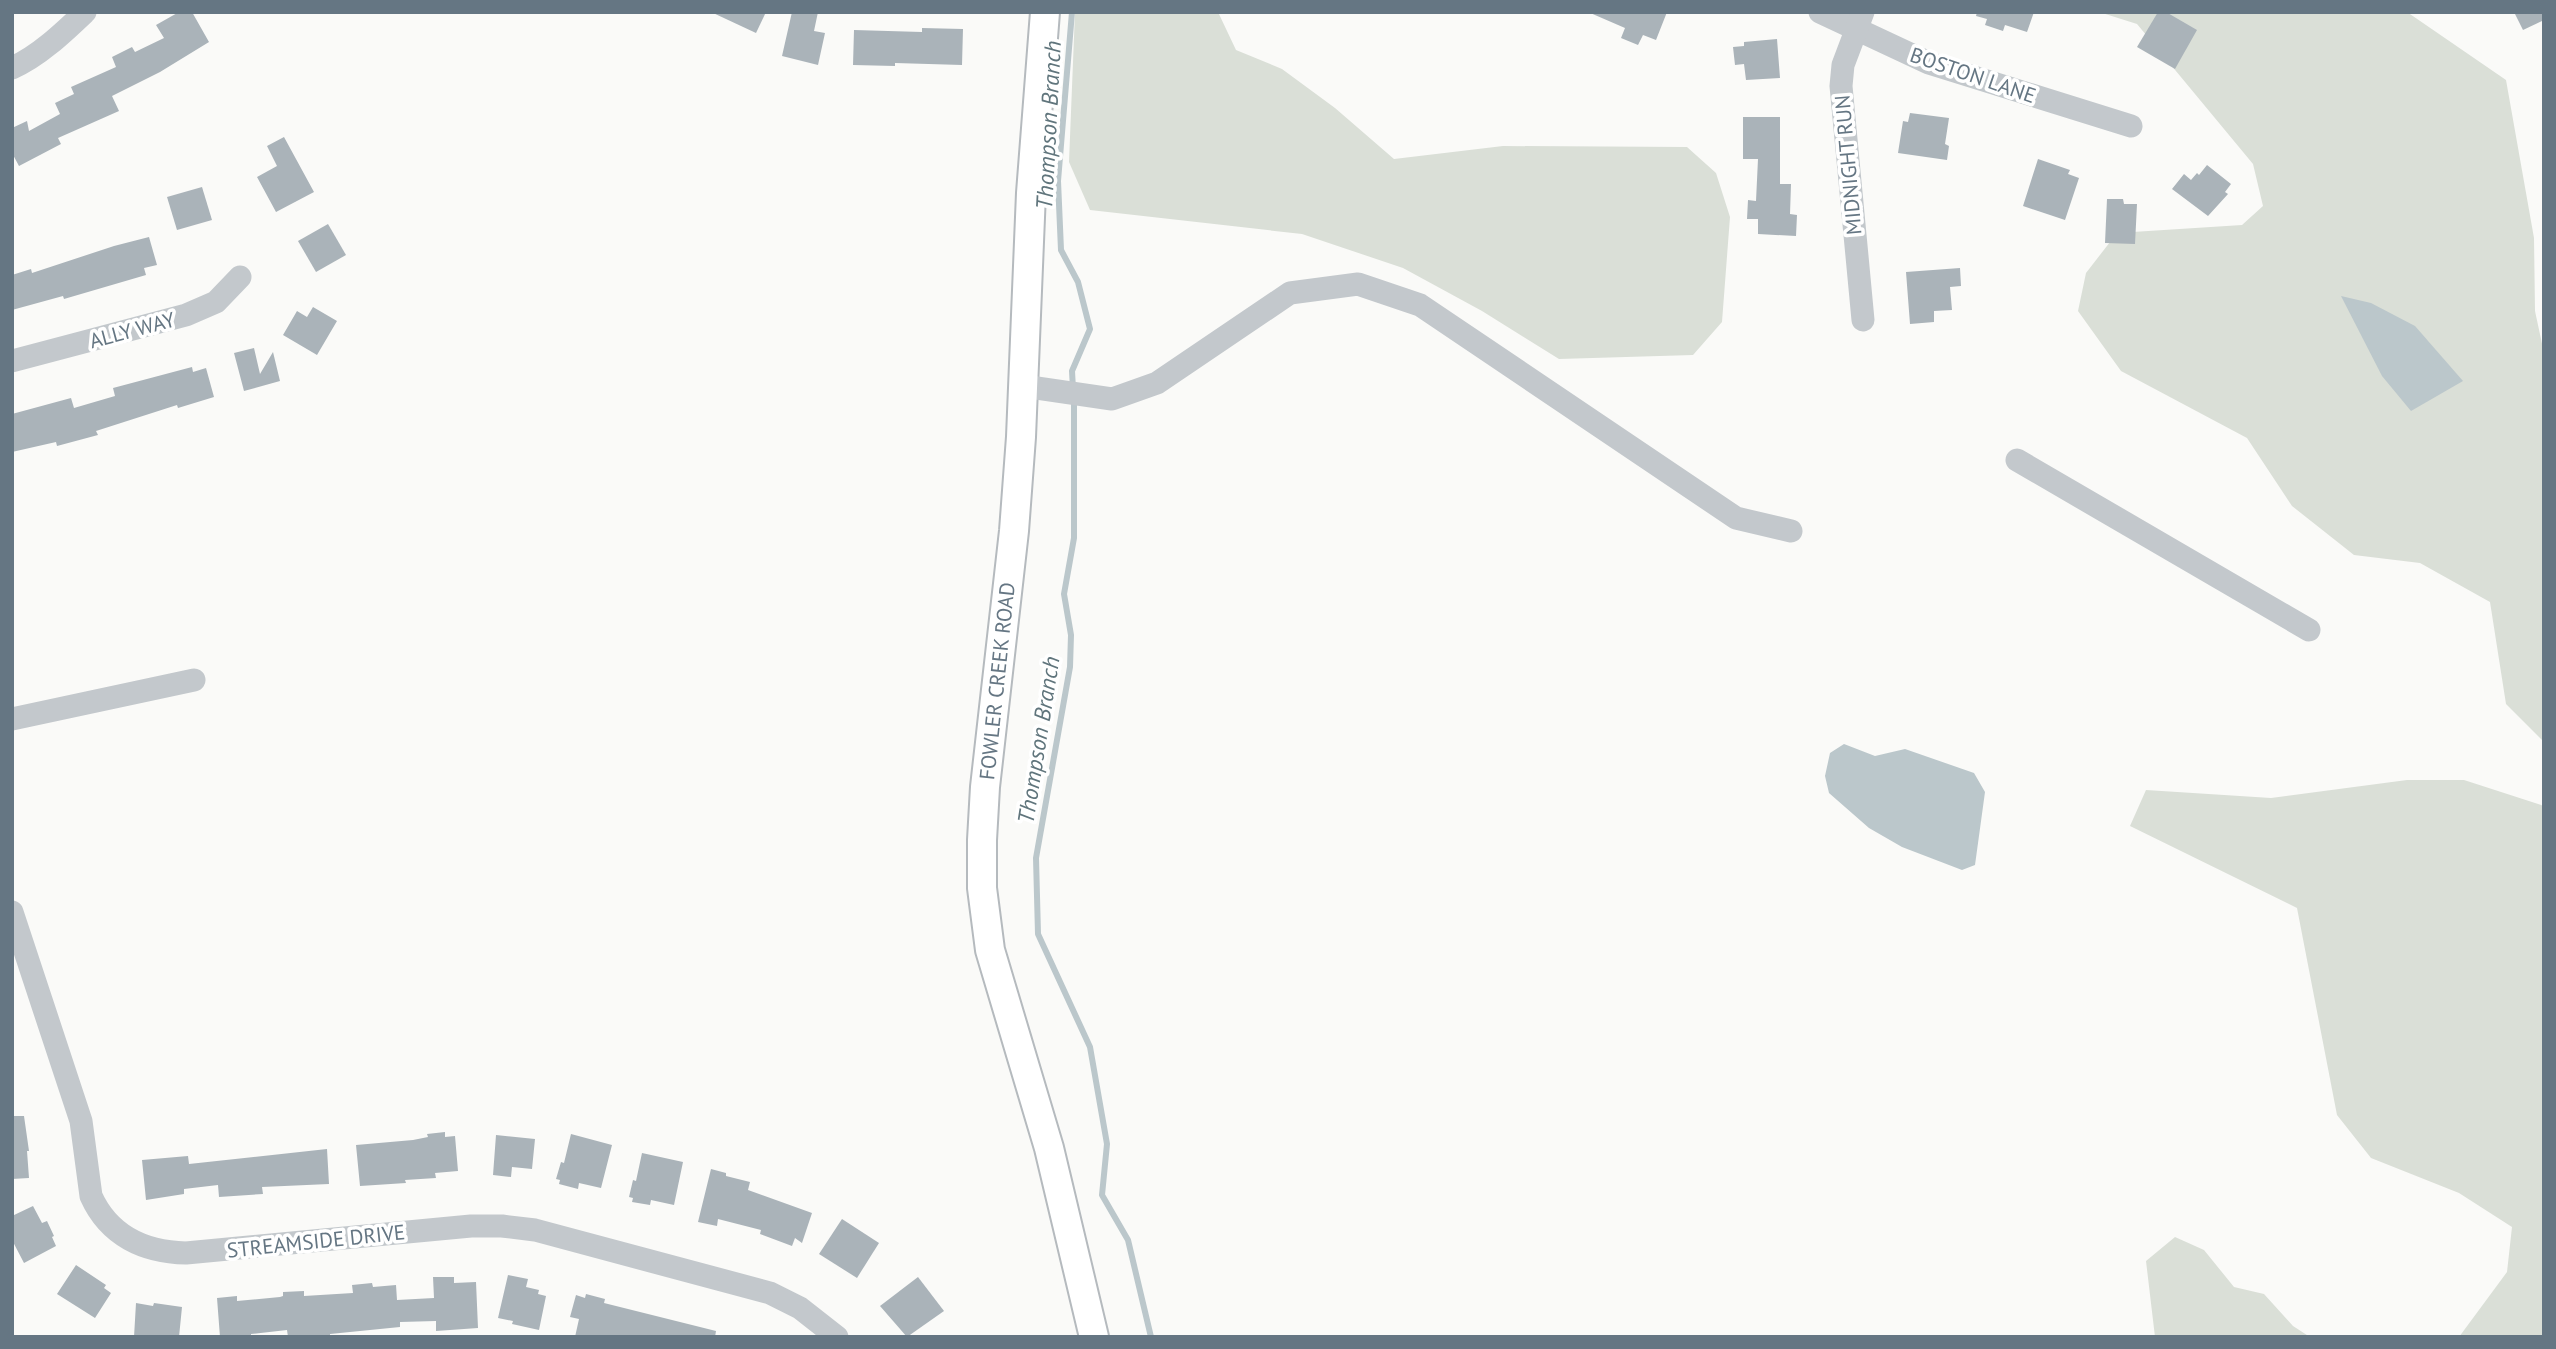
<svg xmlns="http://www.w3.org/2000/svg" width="2556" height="1349" font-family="'PT Sans',sans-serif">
<rect width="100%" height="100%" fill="#fafaf8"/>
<g fill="#dadfd7">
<polygon points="1075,12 1218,12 1236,50 1282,69 1335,108 1394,159 1503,146 1687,147 1716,173 1730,217 1722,322 1693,355 1559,359 1482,311 1403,268 1302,234 1090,210 1069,162"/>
<polygon points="2099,12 2407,12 2506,80 2534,238 2535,311 2544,353 2544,742 2506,704 2490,602 2420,563 2354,555 2292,506 2247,438 2121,371 2078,311 2086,273 2117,233 2242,225 2263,206 2253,164 2137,24"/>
<polygon points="2407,780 2464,780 2544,806 2544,1337 2459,1337 2507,1272 2512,1227 2459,1193 2371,1158 2337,1115 2297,908 2130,826 2146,790 2271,798"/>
<polygon points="2175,1237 2204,1250 2234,1287 2264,1294 2293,1326 2310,1337 2155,1337 2146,1261"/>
</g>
<g fill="#bbc7cb">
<polygon points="2341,296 2371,303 2415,326 2463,381 2411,411 2382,376"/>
<polygon points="1844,744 1875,756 1905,749 1974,773 1985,792 1975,865 1962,870 1902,847 1869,828 1829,793 1825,776 1830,753"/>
</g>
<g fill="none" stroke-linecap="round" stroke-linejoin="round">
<g stroke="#bbc7cb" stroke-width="6">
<polyline points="1072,12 1058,181 1061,250 1078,282 1090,329 1072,371 1073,389"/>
<polyline points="1074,400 1074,538 1064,594 1071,635 1070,667 1036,858 1038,934 1090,1047 1107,1144 1102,1195 1128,1240 1151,1337"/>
</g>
</g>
<g fill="#aab3b9">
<polygon points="179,12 192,12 209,42 160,72 112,96 119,111 58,138 61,144 19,166 12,153 12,128 27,121 29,131 60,114 55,103 74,94 71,87 116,67 112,57 132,47 135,52 164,38 156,25"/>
<polygon points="711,12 766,12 756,33"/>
<polygon points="792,12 818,12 814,31 825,33 818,65 782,56"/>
<polygon points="1588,12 1667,12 1656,40 1643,35 1638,45 1621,38 1625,28"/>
<polygon points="1977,12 2034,12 2027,32 2005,25 2003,31 1985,25 1987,19 1976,16"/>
<polygon points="2158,12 2166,12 2197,30 2175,69 2137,47"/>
<polygon points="2514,12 2544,12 2544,20 2523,30"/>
<polygon points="922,28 963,29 962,65 895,63 895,66 853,65 854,30 922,32"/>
<polygon points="1777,39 1780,78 1746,80 1744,64 1735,65 1733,47 1744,46 1744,42"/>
<polygon points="1910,113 1949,118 1945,144 1949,146 1947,160 1898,153 1903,121 1908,122"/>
<polygon points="1743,117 1780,117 1780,184 1791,184 1790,214 1797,215 1796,236 1758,234 1758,219 1747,219 1748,200 1756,201 1758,159 1743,159"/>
<polygon points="284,137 314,192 276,212 257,177 277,166 267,146"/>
<polygon points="2038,159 2070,170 2068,174 2079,178 2065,220 2023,206"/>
<polygon points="2207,165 2231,184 2225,192 2228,194 2208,216 2172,189 2184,174 2191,180 2197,173 2199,175"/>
<polygon points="202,187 212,220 177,230 167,197"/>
<polygon points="2107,199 2123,199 2124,204 2137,204 2135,244 2105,243"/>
<polygon points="328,224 346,255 316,272 298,241"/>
<polygon points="149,237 157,265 144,268 146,275 64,299 63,296 12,310 12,275 31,269 32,273 114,246"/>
<polygon points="1960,268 1961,286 1950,287 1952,310 1934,311 1934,322 1910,324 1906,272"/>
<polygon points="313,307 337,321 317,355 283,335 297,311 307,317"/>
<polygon points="254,348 260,374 273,352 280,381 244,391 234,353"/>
<polygon points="192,367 193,372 206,368 214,397 178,408 177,405 96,431 98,435 57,446 56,442 12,452 12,414 71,398 74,408 115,396 113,388"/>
<polygon points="12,1116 24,1116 29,1151 27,1151 29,1178 12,1179"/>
<polygon points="445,1132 445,1137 455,1136 458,1171 435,1173 436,1178 405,1180 406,1183 360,1186 356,1145 413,1140 428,1137 427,1134"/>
<polygon points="571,1134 612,1145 601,1188 579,1183 578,1189 559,1184 560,1180 556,1179 561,1162 564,1163"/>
<polygon points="496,1135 535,1139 532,1169 512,1167 511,1177 493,1175"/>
<polygon points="327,1149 329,1184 262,1187 263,1194 219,1197 218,1185 184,1189 184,1194 146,1200 142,1160 188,1156 189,1164"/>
<polygon points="642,1153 683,1162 674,1205 651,1200 650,1205 632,1202 633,1198 629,1197 633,1180 636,1181"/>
<polygon points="711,1169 726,1173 726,1176 750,1182 748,1190 812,1213 802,1243 795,1238 792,1246 760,1234 761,1230 718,1219 717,1226 698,1222"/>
<polygon points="33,1206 42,1223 47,1221 54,1236 52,1237 56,1246 24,1263 12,1240 12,1216"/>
<polygon points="842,1219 879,1243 857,1278 819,1254"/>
<polygon points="76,1265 106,1285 104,1288 111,1293 95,1318 57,1294"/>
<polygon points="508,1275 528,1279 526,1287 539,1290 538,1294 546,1296 539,1330 512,1324 513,1321 498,1318"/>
<polygon points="433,1277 454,1277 454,1283 476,1282 478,1328 436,1331 436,1321 400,1322 400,1327 330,1334 330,1337 288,1337 287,1330 251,1334 251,1337 220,1337 217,1298 237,1296 237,1301 280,1297 283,1296 283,1292 304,1291 304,1296 353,1293 352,1285 372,1283 373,1287 396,1285 397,1300 434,1298"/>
<polygon points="918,1277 944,1311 907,1337 880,1306"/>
<polygon points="586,1294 605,1299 604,1303 716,1331 715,1337 575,1337 579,1319 570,1317 576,1295 585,1298"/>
<polygon points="136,1303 153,1306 154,1303 182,1307 179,1337 134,1337"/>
</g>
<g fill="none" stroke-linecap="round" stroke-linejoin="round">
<g stroke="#b5babe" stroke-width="32">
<polyline id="major" points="1045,12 1031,193 1021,437 1014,531 985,787 982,840 982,888 990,950 1049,1148 1094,1337"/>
</g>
<g stroke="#c3c8cc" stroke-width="23">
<polyline points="1820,12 1929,63 2131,126"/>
<polyline points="1863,12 1843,65 1841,86 1863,320"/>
<path d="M12 68C39 56 64 32 85 12"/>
<polyline points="12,361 186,315 216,302 240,277"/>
<polyline points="1023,386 1112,399 1157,383 1290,293 1358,284 1420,305 1736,518 1791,531"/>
<polyline points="2017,460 2309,630"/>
<polyline points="12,719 194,680"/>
<path d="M12 912 81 1121 91 1196C109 1236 144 1252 186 1253L471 1226H502L535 1230 770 1293 800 1308 837 1337"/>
</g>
<use href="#major" stroke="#fff" stroke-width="28"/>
</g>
<g text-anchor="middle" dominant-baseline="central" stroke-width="7" stroke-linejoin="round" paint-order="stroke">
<g font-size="21" fill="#657683" stroke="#fff">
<text transform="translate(1973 75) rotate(19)">BOSTON LANE</text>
<text transform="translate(1848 165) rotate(-95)">MIDNIGHT RUN</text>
<text transform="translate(132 330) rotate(-15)">ALLY WAY</text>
<text transform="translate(997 681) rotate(-84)">FOWLER CREEK ROAD</text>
<text transform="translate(316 1241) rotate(-6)">STREAMSIDE DRIVE</text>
</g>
<g font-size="23" font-style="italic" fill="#60757c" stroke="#fff">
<text transform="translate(1048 125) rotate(-87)">Thompson Branch</text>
<text transform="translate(1038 740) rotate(-81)">Thompson Branch</text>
</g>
</g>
<rect width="2556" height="1349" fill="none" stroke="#657683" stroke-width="28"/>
</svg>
